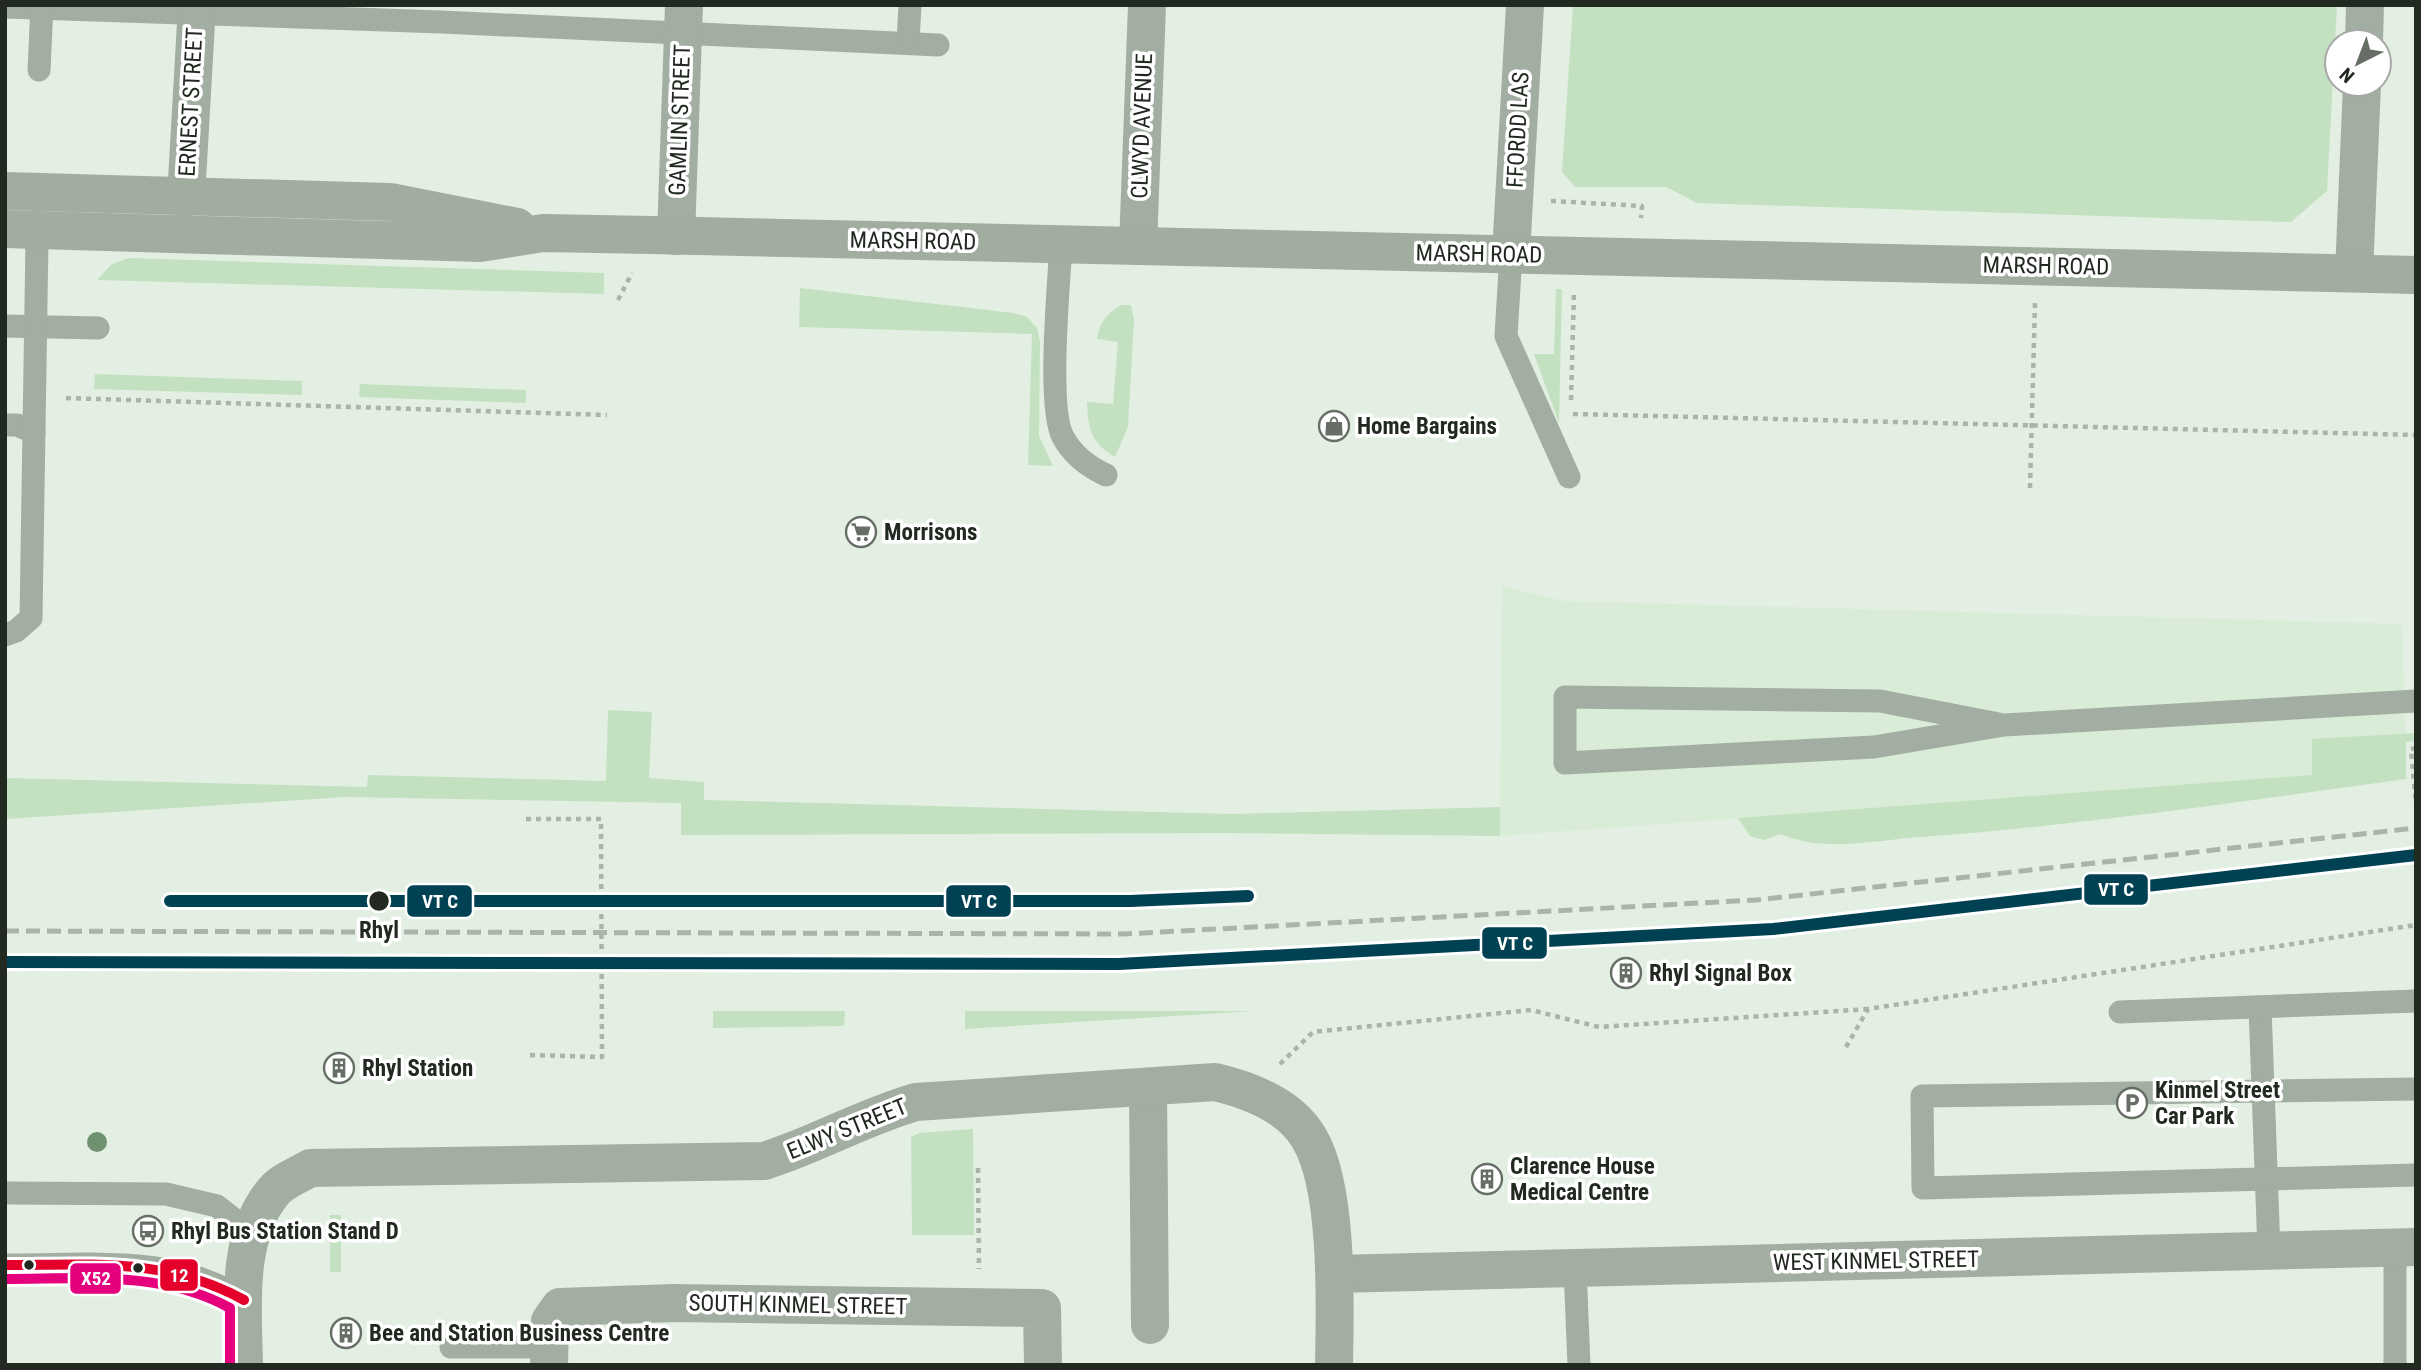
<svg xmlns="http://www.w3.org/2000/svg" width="2421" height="1370" font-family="'Roboto Condensed',sans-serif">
<rect width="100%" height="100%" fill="#e3efe2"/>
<polygon fill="#d9ecd7" points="1502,586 1564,601 2402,624 2406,769 1500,836"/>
<g fill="#c3e1c1">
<polygon points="1573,5 2337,5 2327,191 2291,222 1697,203 1666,187 1575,187 1562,172"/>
<polygon points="128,258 604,273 604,294 97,280 111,265"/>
<polygon points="800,288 1013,313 1027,317 1037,328 1040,342 1039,436 1053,466 1028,465 1032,334 799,327"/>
<polygon points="1556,289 1562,289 1559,423 1534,354 1554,354"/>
<path d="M1121 305H1131L1134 320 1128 427 1115 457C1091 443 1088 428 1087 402L1113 404 1118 342 1097 339C1100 321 1107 314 1121 305Z"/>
<polygon points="95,374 302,381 302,395 94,389"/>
<polygon points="360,384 526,390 526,403 359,397"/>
<polygon points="608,710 652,712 649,778 704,782 704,800 1231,814 1500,807 1500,836 1224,833 681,835 681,803 346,797 5,819 5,778 367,787 368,775 606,781"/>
<path d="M2416 733V741L2406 742V779C2245 801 2084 825 1922 837 1876 840 1824 853 1781 834L1764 840 1750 836 1738 818 2312 775V739Z"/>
<polygon points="713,1011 845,1011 844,1026 713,1028"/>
<polygon points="965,1011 1255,1011 965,1029"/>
<polygon points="973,1129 974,1235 912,1235 911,1137 919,1133"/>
<rect x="330" y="1215" width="11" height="57"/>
</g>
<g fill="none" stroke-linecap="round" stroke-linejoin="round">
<g stroke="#abb4aa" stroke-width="4.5" stroke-dasharray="5 5" stroke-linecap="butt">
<polyline points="1551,201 1642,206 1641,218"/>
<polyline points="618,300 632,273"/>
<polyline points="66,398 607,415"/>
<polyline points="1571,400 1574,293"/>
<polyline points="1573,414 2416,435"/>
<polyline points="2030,488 2035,303"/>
<polyline points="2416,748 2411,749 2416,805"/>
<polyline points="526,819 601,819 602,1057 530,1055"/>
<polyline points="1846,1047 1868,1009 2416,925"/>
<polyline points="1280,1064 1313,1032 1531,1010 1599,1027 1868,1009"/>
<polyline points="978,1168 979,1269"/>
</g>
<g stroke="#a2aea1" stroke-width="23">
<polyline points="5,7 442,22 938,45"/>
<polyline points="908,43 910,5"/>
<polyline points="39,70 42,5"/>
<path d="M1061 244C1059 283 1047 408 1063 437 1072 454 1089 467 1106 475"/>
<polyline points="1511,254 1506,336 1569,477"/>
<polyline points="5,326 98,328"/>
<polyline points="5,425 17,425 34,432"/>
<polyline points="5,635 16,631 31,618 37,240"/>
<polyline points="2004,725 1880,701 1565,697 1565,763 1874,747 2004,725 2416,701"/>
<polyline points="2260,1007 2269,1251"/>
<polyline points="2120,1012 2416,1001"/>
<polyline points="2416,1089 1922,1096 1923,1188 2416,1175"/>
<polyline points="5,1193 166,1194 217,1206 250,1232"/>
<polyline points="2395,1248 2395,1365"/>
<path d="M5 1265C86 1266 174 1253 244 1300"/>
<polyline points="1575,1268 1579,1365"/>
<polyline points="451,1347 550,1347"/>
</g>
<g stroke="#a2aea1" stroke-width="38">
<polyline points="2364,42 2365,5"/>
<polyline points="186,198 197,5"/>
<polyline points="676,236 684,5"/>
<polyline points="1138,246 1147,5"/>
<polyline points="1511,254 1525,5"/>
<polyline points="2354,273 2362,84"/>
<polyline points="1148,1088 1150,1325"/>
<polyline points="1336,1274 2416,1247"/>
<path d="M244 1365C243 1310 235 1236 274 1191 282 1181 299 1175 310 1168L764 1161C816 1145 863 1117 916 1102L1215 1082C1249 1090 1290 1105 1309 1138 1339 1187 1335 1307 1334 1365"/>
<polyline points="549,1365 550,1321 560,1307 673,1303 1042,1308 1043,1365"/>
</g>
<g stroke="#a0ad9f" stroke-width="38">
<polyline points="5,191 390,202 517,227"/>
<polyline points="5,229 480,243 543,233 651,235 2416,275"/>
</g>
<polyline stroke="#abb4aa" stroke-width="5" stroke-dasharray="14 7" stroke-linecap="butt" points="5,931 1124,934 1756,900 2416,828"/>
<g stroke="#fff" stroke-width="16">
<path id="bus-1" d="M5 1265C91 1265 166 1257 244 1300"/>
</g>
<g stroke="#fff" stroke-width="16">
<path id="bus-2" d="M5 1279C82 1279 161 1270 230 1308V1365"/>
</g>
<use href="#bus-1" stroke="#e4002b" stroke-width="10"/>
<use href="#bus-2" stroke="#e5007d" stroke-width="10"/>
<g stroke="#fff" stroke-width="18">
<g id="rail-1">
<polyline points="170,901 1130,901 1248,896"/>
<polyline points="5,962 1119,964 1773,929 2416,855"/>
</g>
</g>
<use href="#rail-1" stroke="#004153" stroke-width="12"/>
</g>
<circle fill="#709170" cx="97" cy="1142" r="10"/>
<defs>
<g id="shop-ring" transform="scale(1.575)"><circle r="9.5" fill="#fff" stroke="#666e65" stroke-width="1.5"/><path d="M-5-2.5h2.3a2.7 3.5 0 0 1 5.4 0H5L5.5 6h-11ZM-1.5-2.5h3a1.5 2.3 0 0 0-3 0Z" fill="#666e65"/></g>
<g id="supermarket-ring" transform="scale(1.575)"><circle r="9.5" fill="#fff" stroke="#666e65" stroke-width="1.5"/><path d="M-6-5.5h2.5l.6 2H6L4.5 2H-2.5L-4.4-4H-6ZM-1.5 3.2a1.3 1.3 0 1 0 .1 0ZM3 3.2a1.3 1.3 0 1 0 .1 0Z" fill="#666e65"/></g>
<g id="building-ring" transform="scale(1.575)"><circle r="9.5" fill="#fff" stroke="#666e65" stroke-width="1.5"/><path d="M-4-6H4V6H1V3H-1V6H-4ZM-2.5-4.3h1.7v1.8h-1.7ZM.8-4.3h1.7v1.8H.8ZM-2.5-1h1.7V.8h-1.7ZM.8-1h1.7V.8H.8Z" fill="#666e65"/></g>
<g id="parking-ring" transform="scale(1.575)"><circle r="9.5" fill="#fff" stroke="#666e65" stroke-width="1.5"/><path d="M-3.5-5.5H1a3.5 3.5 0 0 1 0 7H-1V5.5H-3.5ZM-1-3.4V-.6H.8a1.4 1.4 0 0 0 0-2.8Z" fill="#666e65"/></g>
<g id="bus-ring" transform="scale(1.575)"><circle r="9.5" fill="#fff" stroke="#666e65" stroke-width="1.5"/><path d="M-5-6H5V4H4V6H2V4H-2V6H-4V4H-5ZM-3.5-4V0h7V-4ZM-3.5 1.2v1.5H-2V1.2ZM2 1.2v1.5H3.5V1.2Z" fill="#666e65"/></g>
</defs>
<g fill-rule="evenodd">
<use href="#shop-ring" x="1334" y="426"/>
<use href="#supermarket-ring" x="861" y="532"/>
<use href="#building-ring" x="1626" y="973"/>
<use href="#building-ring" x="339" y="1068"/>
<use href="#parking-ring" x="2132" y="1103"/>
<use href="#building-ring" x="1487" y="1179"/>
<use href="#bus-ring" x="148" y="1231"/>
<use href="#building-ring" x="346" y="1333"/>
</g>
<g fill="#222921" stroke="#fff" stroke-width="2.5">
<circle cx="379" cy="901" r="11"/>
<circle cx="29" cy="1265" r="6"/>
<circle cx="138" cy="1268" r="6"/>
</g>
<g text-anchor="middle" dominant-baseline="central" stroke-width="7" stroke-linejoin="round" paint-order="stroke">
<g font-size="23" fill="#222921" stroke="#fff">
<text transform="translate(191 102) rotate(-87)">ERNEST STREET</text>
<text transform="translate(680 120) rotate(-88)">GAMLIN STREET</text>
<text transform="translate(1142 126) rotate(-88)">CLWYD AVENUE</text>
<text transform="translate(1518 130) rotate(-87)">FFORDD LAS</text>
<text transform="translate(913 241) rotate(1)">MARSH ROAD</text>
<text transform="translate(1479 254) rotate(1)">MARSH ROAD</text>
<text transform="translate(2046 266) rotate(1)">MARSH ROAD</text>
<text transform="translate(847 1129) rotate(-22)">ELWY STREET</text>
<text transform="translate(1876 1261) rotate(-1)">WEST KINMEL STREET</text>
<text transform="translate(798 1305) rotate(1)">SOUTH KINMEL STREET</text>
</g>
<g font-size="23" font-weight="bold" fill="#222921" stroke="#fff" text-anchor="start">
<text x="1357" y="426">Home Bargains</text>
<text x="884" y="532">Morrisons</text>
<text x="1649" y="973">Rhyl Signal Box</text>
<text x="362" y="1068">Rhyl Station</text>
<text x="2155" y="1090">Kinmel Street<tspan x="2155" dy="26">Car Park</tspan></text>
<text x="1510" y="1166">Clarence House<tspan x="1510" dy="26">Medical Centre</tspan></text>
<text x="171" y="1231">Rhyl Bus Station Stand D</text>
<text x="369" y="1333">Bee and Station Business Centre</text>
</g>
<g font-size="23" font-weight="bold" fill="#222921" stroke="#fff">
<text x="379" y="930">Rhyl</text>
</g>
</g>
<g stroke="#fff" stroke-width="2.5">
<rect x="2083" y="873" width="66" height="33" rx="7" fill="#004153"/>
<rect x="406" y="884" width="67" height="34" rx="7" fill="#004153"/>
<rect x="945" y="884" width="67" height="34" rx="7" fill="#004153"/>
<rect x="1481" y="926" width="67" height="34" rx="7" fill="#004153"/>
<rect x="159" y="1258" width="40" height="34" rx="7" fill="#e4002b"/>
<rect x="69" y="1262" width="53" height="33" rx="7" fill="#e5007d"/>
</g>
<g font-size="19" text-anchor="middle" font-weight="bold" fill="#fff">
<text x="2116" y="896">VT C</text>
<text x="440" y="908">VT C</text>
<text x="979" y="908">VT C</text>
<text x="1515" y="950">VT C</text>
<text x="179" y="1282">12</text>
<text x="96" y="1285">X52</text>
</g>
<rect width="2421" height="1370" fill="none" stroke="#222921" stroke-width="14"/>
<g transform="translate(2358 63) rotate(222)"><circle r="33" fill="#ffffff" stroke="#a7a9a6" stroke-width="2"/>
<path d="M0-5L12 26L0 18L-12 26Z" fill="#666e65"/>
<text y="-10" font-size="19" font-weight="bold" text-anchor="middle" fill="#222921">N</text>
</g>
</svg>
